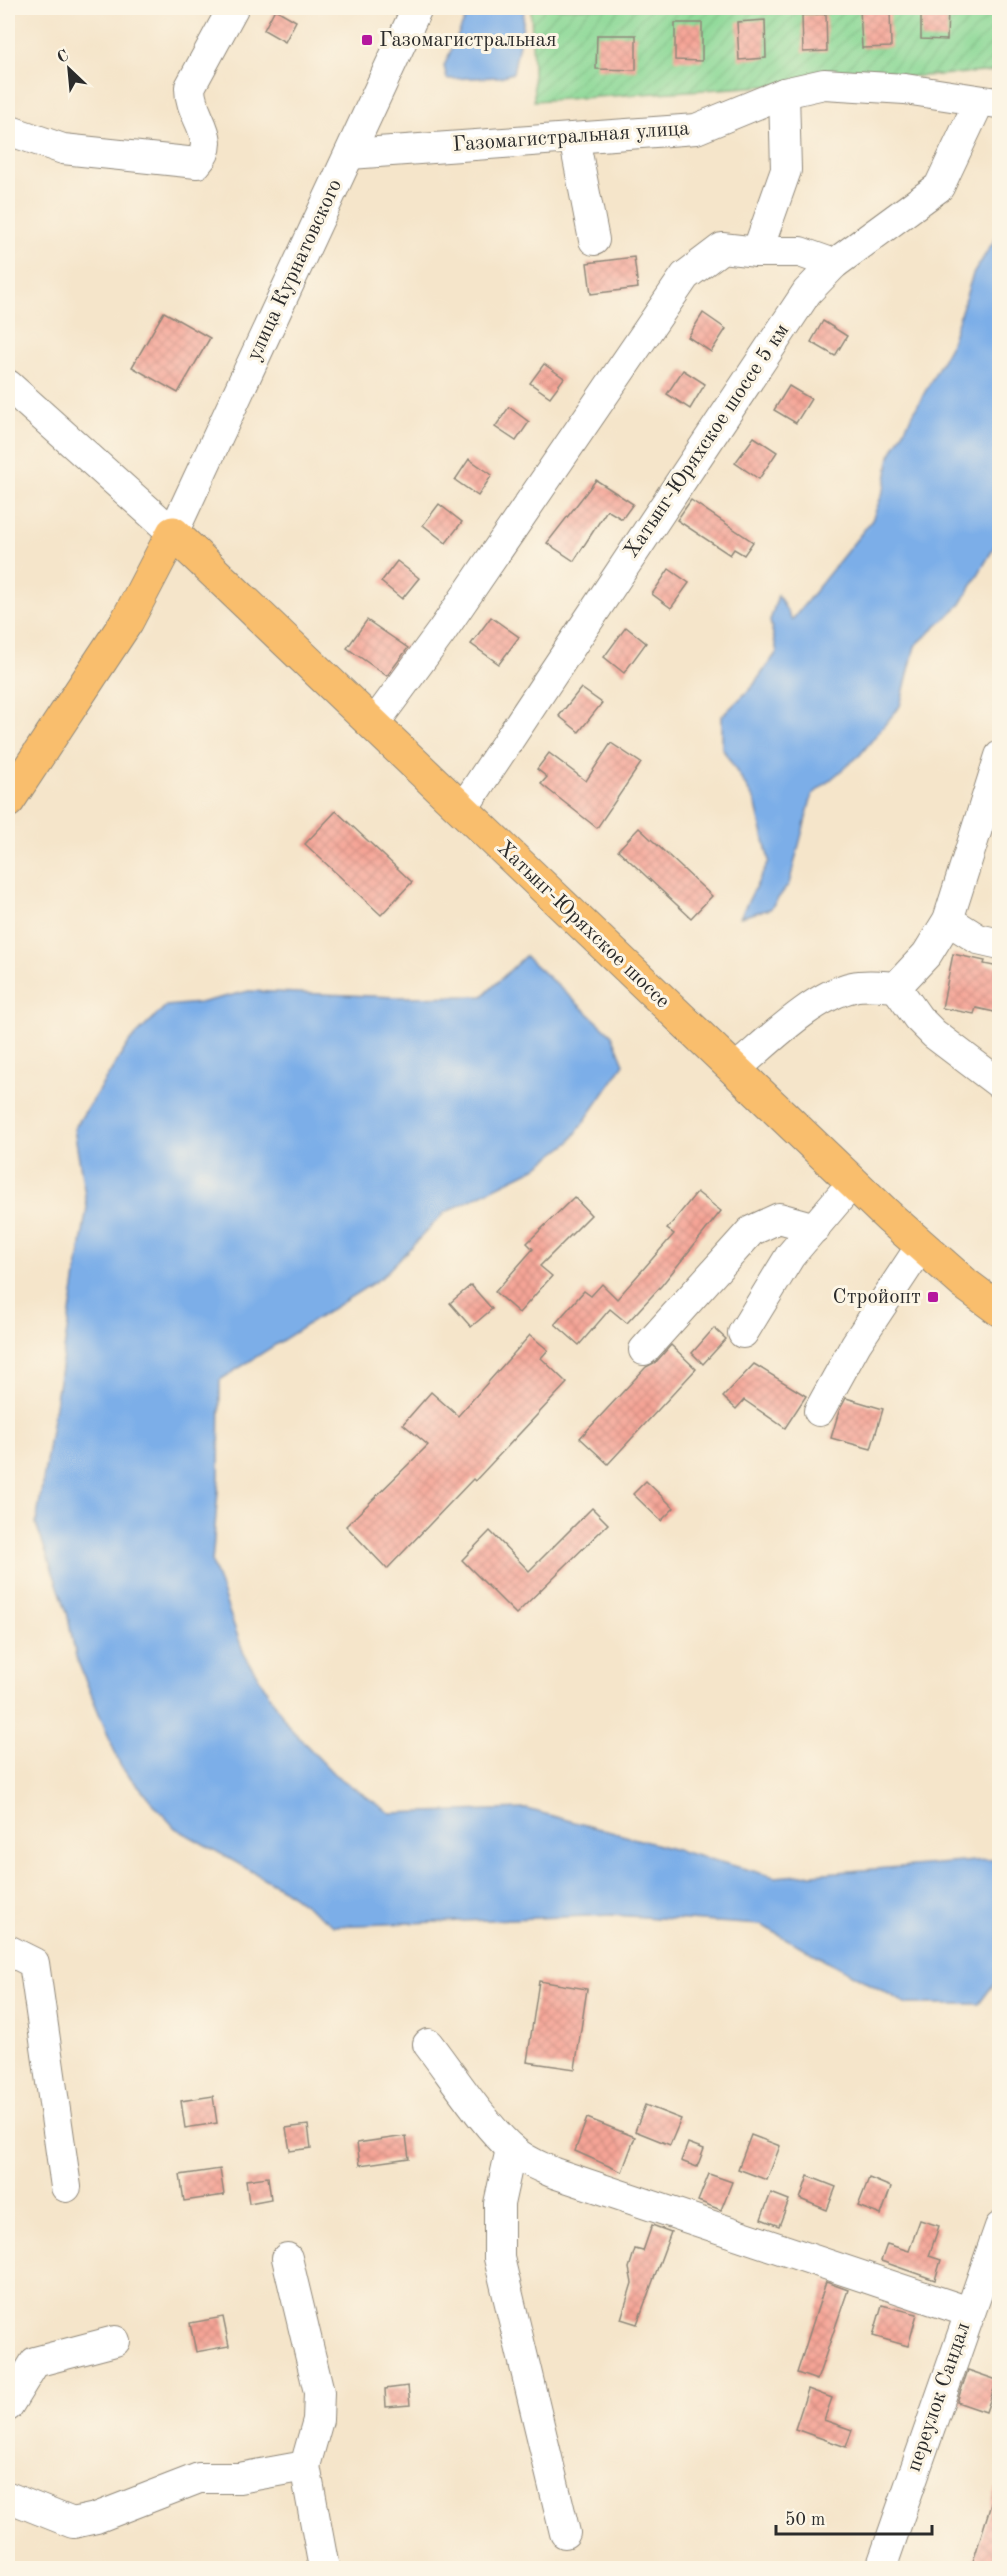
<svg xmlns="http://www.w3.org/2000/svg" width="1007" height="2576" font-family="'Old Standard TT',serif">
<defs>
<pattern id="garden-furrows" width="10" height="10" patternUnits="userSpaceOnUse" patternTransform="scale(1.5)"><rect width="10" height="10" fill="#8bd896"/><path d="M-1 1l2-2M0 10L10 0M9 11l2-2" fill="none" stroke="#78ba81"/></pattern>
<pattern id="building-cross-hatch" width="8" height="8" patternUnits="userSpaceOnUse" patternTransform="scale(1.5)"><rect width="8" height="8" fill="#f5a496"/><path d="M0 0l8 8M0 8l8-8" fill="none" stroke="#d28d81"/></pattern>
</defs>
<rect width="100%" height="100%" fill="#fcf5e5"/>
<filter id="ink" filterUnits="userSpaceOnUse"><feTurbulence type="fractalNoise" baseFrequency=".0167" numOctaves="2"/><feDisplacementMap in="SourceGraphic" scale="12" xChannelSelector="R" yChannelSelector="G"/><feConvolveMatrix kernelMatrix="1 2 1 2 8 2 1 2 1" color-interpolation-filters="sRGB"/></filter>
<filter id="wash" filterUnits="userSpaceOnUse"><feTurbulence type="fractalNoise" baseFrequency=".008" numOctaves="4" result="noise"/><feDisplacementMap in="SourceGraphic" scale="24" xChannelSelector="R" yChannelSelector="G"/><feGaussianBlur stdDeviation="1.35" result="paint"/><feColorMatrix in="noise" values="0 0 0 0 0 0 0 0 0 0 0 0 0 0 0 0 0 1.4 0 .05"/><feComposite in="paint" operator="in"/></filter>
<g filter="url(#wash)">
<rect width="100%" height="100%" fill="#f5e5ca"/>
<polygon fill="url(#garden-furrows)" stroke="#5b8260" stroke-width="1.5" points="531,8 999,8 999,71 534,101"/>
<g fill="#7baee8" stroke="#536c8a" stroke-width="1.5">
<polygon points="470,8 524,8 523,24 513,73 500,77 447,79 444,66"/>
<polygon points="999,233 999,539 961,604 915,646 900,706 860,755 812,795 789,884 770,909 740,917 769,861 755,801 722,748 722,716 752,687 777,652 770,621 778,595 792,620 872,520 885,487 890,456 950,346 973,274"/>
<polygon points="525,956 612,1035 624,1064 570,1142 535,1168 444,1213 381,1278 220,1380 219,1479 212,1563 244,1654 290,1728 334,1774 390,1813 527,1809 775,1877 999,1859 999,1977 979,2004 907,2004 761,1925 613,1915 334,1926 283,1889 175,1828 121,1767 76,1657 67,1612 36,1524 87,1207 74,1129 130,1041 166,1006 199,1003 249,991 396,997 483,996"/>
</g>
<g id="blocks">
<g fill="url(#building-cross-hatch)">
<polygon points="860,8 890,8 891,47 862,48"/>
<polygon points="921,8 948,8 947,40 921,39"/>
<polygon points="275,9 296,21 285,42 264,30"/>
<polygon points="826,14 827,51 803,52 802,15"/>
<polygon points="765,20 766,58 739,60 737,22"/>
<polygon points="675,23 702,23 702,61 675,60"/>
<polygon points="597,35 636,35 636,70 596,69"/>
<polygon points="634,257 638,288 591,294 587,263"/>
<polygon points="164,312 210,338 178,393 132,367"/>
<polygon points="703,313 726,329 711,352 688,337"/>
<polygon points="823,321 847,336 835,356 811,342"/>
<polygon points="544,364 564,378 550,397 530,383"/>
<polygon points="683,370 705,384 690,409 667,394"/>
<polygon points="789,386 811,399 796,423 774,410"/>
<polygon points="509,407 529,422 516,441 495,427"/>
<polygon points="754,437 777,452 759,479 735,463"/>
<polygon points="469,459 492,475 478,496 455,480"/>
<polygon points="596,480 633,504 622,519 607,510 574,561 547,543"/>
<polygon points="691,500 753,542 744,555 734,549 730,555 677,520"/>
<polygon points="439,504 462,522 446,543 423,525"/>
<polygon points="397,561 419,578 402,599 381,582"/>
<polygon points="669,569 689,583 671,608 652,594"/>
<polygon points="491,617 519,637 499,664 471,644"/>
<polygon points="367,620 408,648 387,676 347,648"/>
<polygon points="626,627 646,643 624,673 604,657"/>
<polygon points="581,688 602,703 579,732 559,716"/>
<polygon points="611,743 641,763 597,828 541,784 547,777 537,769 549,753 586,781"/>
<polygon points="336,811 412,882 381,915 305,844"/>
<polygon points="639,828 712,896 691,918 618,850"/>
<polygon points="953,954 985,961 984,964 999,967 999,1013 976,1008 974,1014 942,1008"/>
<polygon points="697,1192 721,1211 662,1285 627,1323 610,1309 579,1345 555,1324 584,1291 591,1296 602,1284 617,1299 674,1234 667,1229"/>
<polygon points="574,1197 591,1215 540,1266 552,1276 519,1313 495,1292 533,1249 527,1243"/>
<polygon points="471,1285 492,1309 471,1327 450,1303"/>
<polygon points="714,1328 726,1339 703,1364 692,1353"/>
<polygon points="530,1335 548,1350 541,1358 567,1383 475,1481 473,1479 387,1569 346,1526 428,1445 403,1424 431,1392 458,1416"/>
<polygon points="671,1345 696,1369 608,1464 580,1438 646,1367 656,1362"/>
<polygon points="754,1364 806,1396 785,1428 744,1400 736,1409 723,1397"/>
<polygon points="846,1398 883,1409 871,1449 831,1438 839,1411"/>
<polygon points="646,1481 674,1508 661,1521 633,1494"/>
<polygon points="592,1508 608,1524 516,1614 462,1560 490,1531 529,1571"/>
<polygon points="539,1981 587,1989 575,2069 527,2062"/>
<polygon points="213,2096 217,2123 185,2128 181,2101"/>
<polygon points="645,2105 681,2119 670,2145 635,2131"/>
<polygon points="587,2118 635,2137 622,2172 575,2151"/>
<polygon points="308,2125 311,2148 290,2151 286,2128"/>
<polygon points="751,2135 780,2146 767,2180 738,2169"/>
<polygon points="406,2136 409,2158 360,2165 357,2143"/>
<polygon points="688,2143 704,2149 697,2167 681,2161"/>
<polygon points="220,2169 224,2195 184,2201 180,2175"/>
<polygon points="709,2174 732,2182 721,2210 698,2201"/>
<polygon points="808,2176 836,2187 827,2210 800,2199"/>
<polygon points="268,2177 271,2199 249,2203 246,2180"/>
<polygon points="869,2178 891,2187 881,2215 858,2206"/>
<polygon points="771,2193 789,2200 779,2226 761,2219"/>
<polygon points="920,2220 939,2226 929,2256 941,2260 935,2280 881,2261 887,2244 909,2251"/>
<polygon points="652,2225 671,2232 637,2324 621,2319 632,2283 629,2268 635,2249 643,2251"/>
<polygon points="826,2282 848,2290 817,2380 797,2373"/>
<polygon points="882,2305 917,2314 908,2346 873,2336"/>
<polygon points="223,2317 229,2346 196,2352 190,2323"/>
<polygon points="968,2370 997,2380 986,2412 957,2402"/>
<polygon points="408,2386 410,2405 386,2407 385,2389"/>
<polygon points="808,2389 832,2398 824,2420 852,2430 846,2447 795,2429"/>
<polygon points="996,2488 999,2489 999,2568 971,2568"/>
</g>
</g>
</g>
<g filter="url(#ink)">
<use href="#blocks" fill-opacity="0" stroke="#90887a" stroke-width="1.5"/>
<g fill="none" stroke-linecap="round" stroke-linejoin="round">
<g stroke="#90887a" stroke-width="32">
<g id="minor">
<path d="M8 130 63 149 197 163C221 138 189 117 190 87L233 8"/>
<polyline points="574,138 594,240"/>
<polyline points="350,154 696,129 784,93 824,84 905,89 997,103"/>
<polyline points="757,252 800,252 834,264"/>
<polyline points="8,385 173,533 417,8"/>
<polyline points="373,725 442,631 685,276 722,248 757,252 786,170 784,93"/>
<polyline points="462,810 807,292 834,264 939,187 979,102"/>
<polyline points="948,920 978,939 1000,944"/>
<polyline points="896,987 918,1018 934,1034 1000,1084"/>
<path d="M734 1070C767 1043 812 996 853 987 866 984 882 986 896 987L927 954 948 920 1000 756"/>
<polyline points="743,1333 790,1256 853,1182"/>
<polyline points="644,1350 751,1231 779,1218 815,1228"/>
<polyline points="819,1411 856,1344 921,1246"/>
<polyline points="8,1950 34,1963 66,2187"/>
<path d="M428 2044C452 2075 485 2126 513 2150 525 2161 539 2166 554 2173L969 2312"/>
<polyline points="511,2149 499,2204 499,2258 565,2533"/>
<polyline points="8,2406 35,2362 115,2341"/>
<polyline points="305,2466 324,2568"/>
<polyline points="8,2497 73,2523 96,2518 199,2478 239,2478 305,2466 318,2420 319,2392 287,2258"/>
<polyline points="881,2568 1000,2227"/>
</g>
</g>
<g stroke="#90887a" stroke-width="35">
<polyline id="major" points="8,801 127,621 173,533 889,1217 965,1284 1000,1310"/>
</g>
<use href="#minor" stroke="#fff" stroke-width="30"/>
<use href="#major" stroke="#f9be6d" stroke-width="33"/>
</g>
</g>
<g fill="#b5179e" stroke="#fcf5e5" stroke-width="2">
<rect x="361" y="34" width="12" height="12" rx="3"/>
<rect x="927" y="1291" width="12" height="12" rx="3"/>
</g>
<g text-anchor="middle" dominant-baseline="central" stroke-width="6" stroke-linejoin="round" paint-order="stroke">
<g font-size="21" fill="#2b2b2b" stroke="#fcf5e5" text-anchor="start">
<text x="379" y="40">Газомагистральная</text>
<text x="921" y="1297" text-anchor="end">Стройопт</text>
</g>
<g font-size="21" fill="#2b2b2b" stroke="#fcf5e5">
<text transform="translate(571 137) rotate(-4)">Газомагистральная улица</text>
<text transform="translate(295 270) rotate(-65)">улица Курнатовского</text>
<text transform="translate(707 441) rotate(-56)">Хатынг-Юряхское шоссе 5 км</text>
<text transform="translate(583 925) rotate(44)">Хатынг-Юряхское шоссе</text>
<text transform="translate(939 2397) rotate(-71)">переулок Сандал</text>
</g>
</g>
<rect width="1007" height="2576" fill="none" stroke="#fcf5e5" stroke-width="30"/>
<g transform="translate(69 69) rotate(334)" stroke="#fcf5e5" stroke-width="4.5" paint-order="stroke">
<path d="M0-4.5L10 22L0 15L-10 22Z" fill="#2b2b2b"/>
<text y="-9" font-size="16" font-weight="bold" text-anchor="middle" fill="#2b2b2b">С</text>
</g>
<path d="M776 2525v9h156v-9" fill="none" stroke="#2b2b2b" stroke-width="3"/>
<text x="785" y="2525" font-size="18" fill="#2b2b2b" stroke="#fcf5e5" stroke-width="4.5" paint-order="stroke">50 m</text>
</svg>
